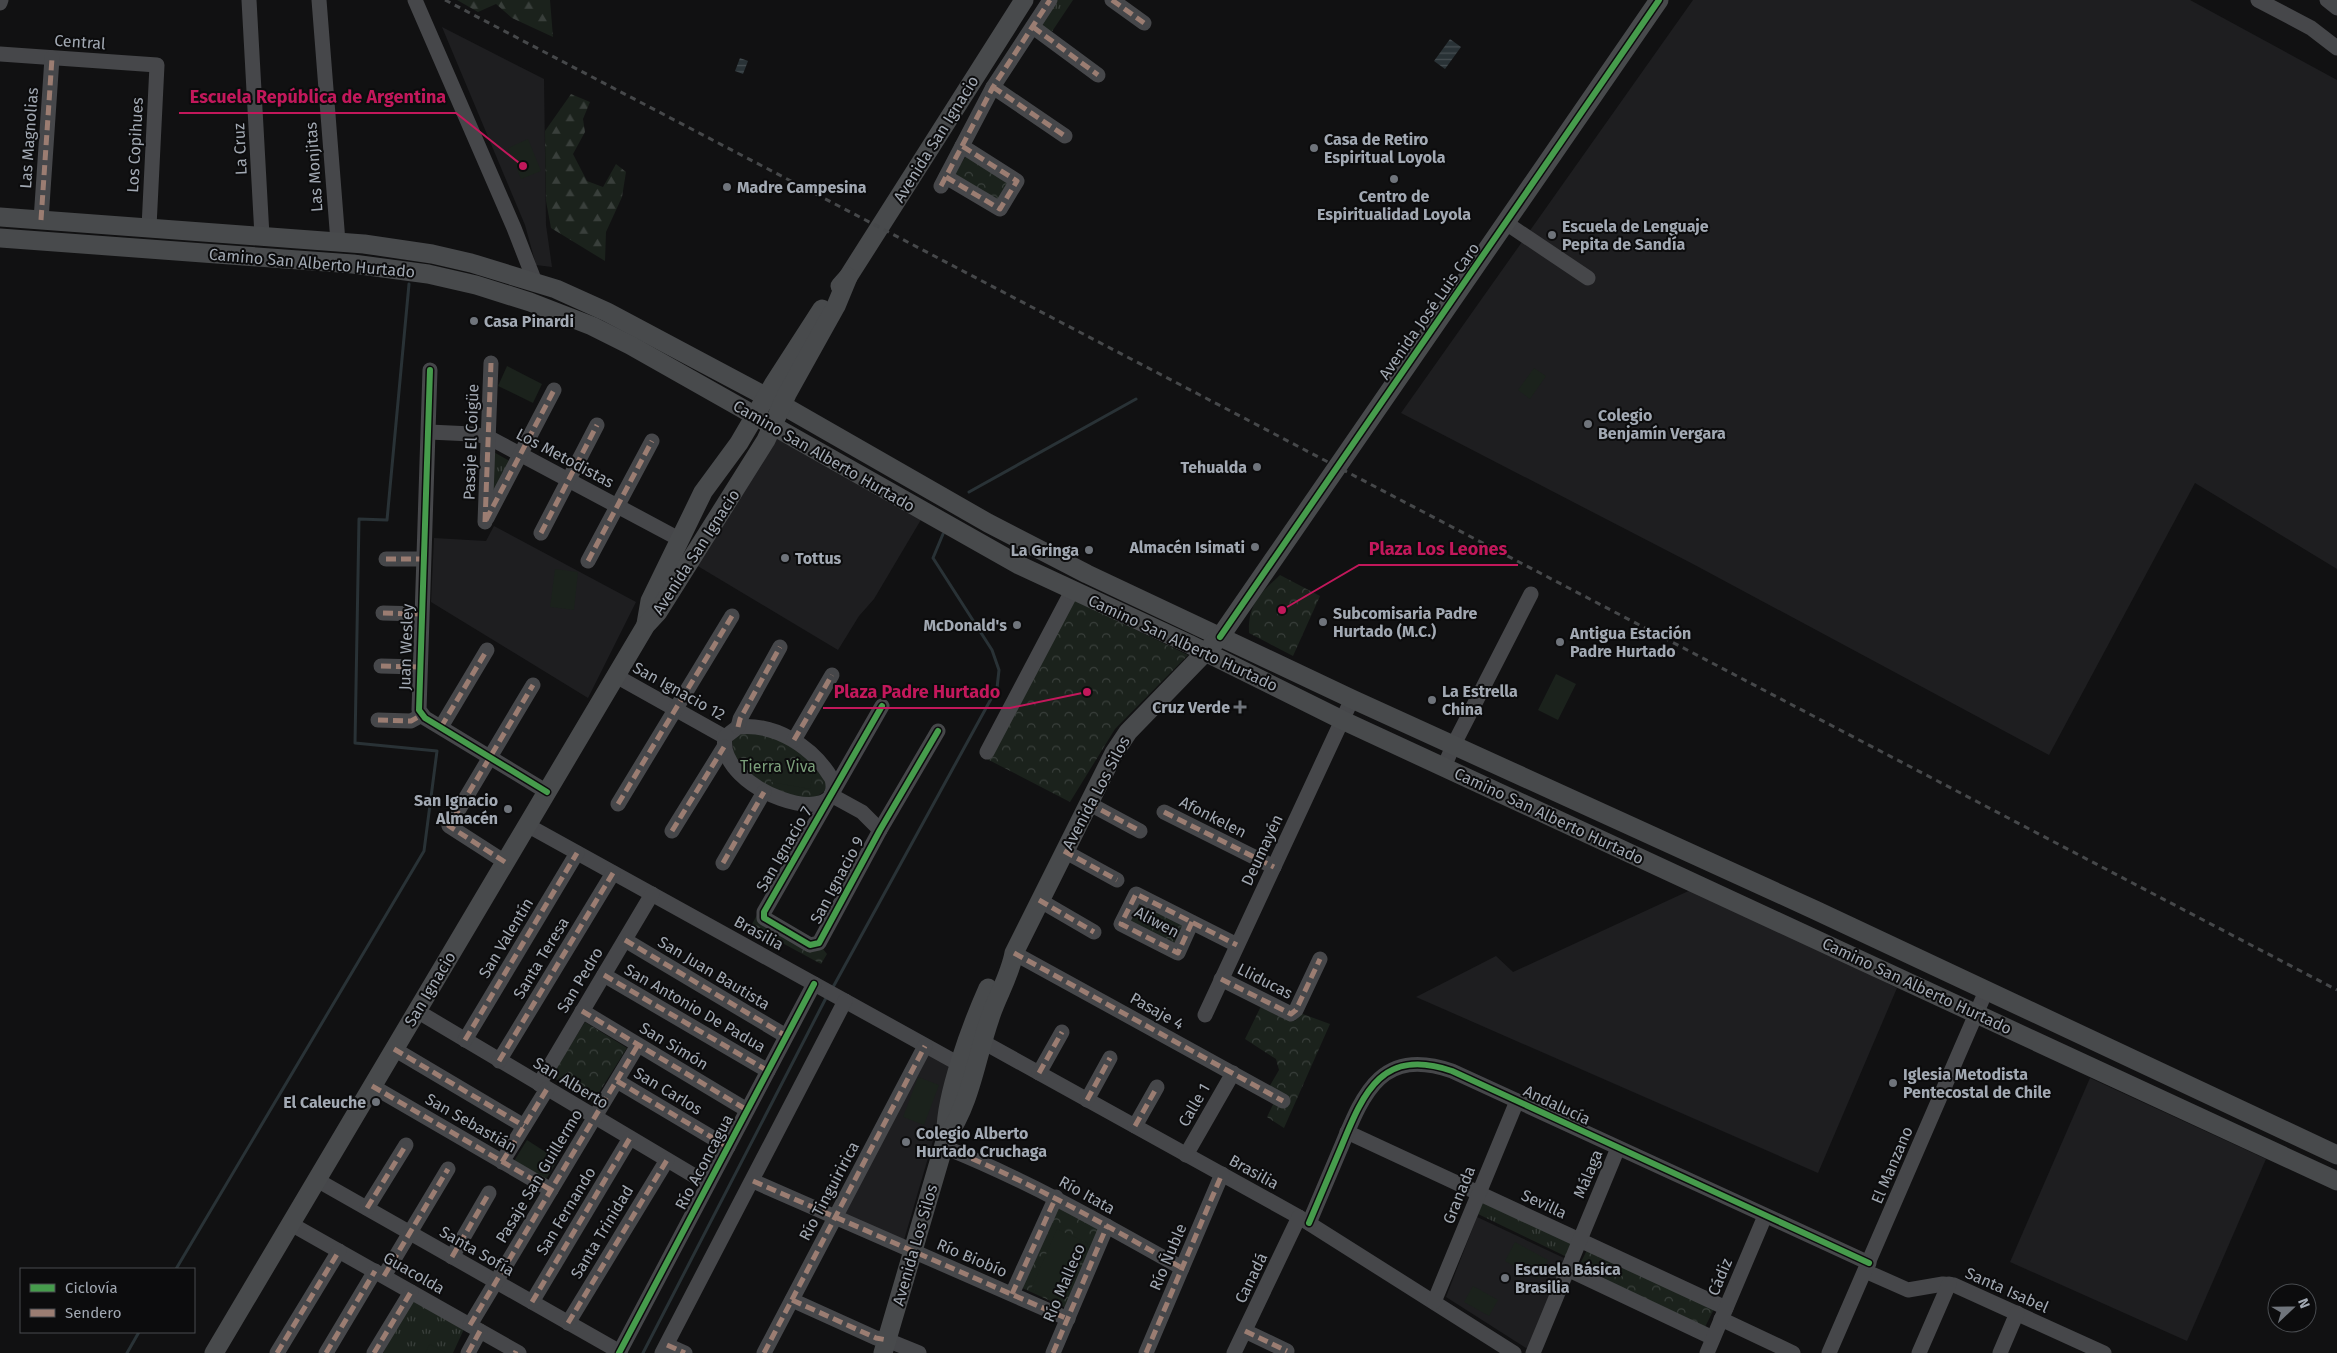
<svg xmlns="http://www.w3.org/2000/svg" width="2337" height="1353" font-family="'Fira Sans',sans-serif">
<defs>
<pattern id="grass-tufts" width="24" height="20" patternUnits="userSpaceOnUse" patternTransform="scale(1.25)"><rect width="24" height="20" fill="#1b221c"/><path d="M3 7l-1-3M5 7V3M7 7l1-3M15 17l-1-3M17 17v-4M19 17l1-3" fill="none" stroke="#393f3b"/></pattern>
<pattern id="forest-firs" width="22" height="20" patternUnits="userSpaceOnUse" patternTransform="scale(1.25)"><rect width="22" height="20" fill="#1b221c"/><path d="M5 1l3.5 6h-7zM16 11l3.5 6h-7z" fill="#393f3b"/></pattern>
<pattern id="park-crowns" width="20" height="18" patternUnits="userSpaceOnUse" patternTransform="scale(1.25)"><rect width="20" height="18" fill="#1b221c"/><path d="M2 6a3 3 0 1 1 6 0M12 15a3 3 0 1 1 6 0" fill="none" stroke="#393f3b"/></pattern>
<pattern id="water-rules" width="6" height="5" patternUnits="userSpaceOnUse" patternTransform="scale(1.25)"><rect width="6" height="5" fill="#293236"/><path d="M0 2.5h6" fill="none" stroke="#454d51"/></pattern>
</defs>
<rect width="100%" height="100%" fill="#111112"/>
<g fill="#1e1e20">
<polygon points="1693,0 2190,0 2337,80 2337,569 2195,483 2049,755 1693,564 1401,413"/>
<polygon points="442,27 544,79 546,225 552,267 536,265 525,225"/>
<polygon points="774,437 922,518 874,599 859,616 838,650 696,565"/>
<polygon points="494,526 636,602 588,698 431,602 434,538 486,541"/>
<polygon points="1695,888 1897,988 1818,1173 1416,997 1496,956 1513,972"/>
<polygon points="925,1050 954,1069 904,1240 842,1214"/>
<polygon points="2090,1078 2266,1159 2187,1341 2010,1262"/>
<polygon points="1477,1217 1564,1258 1529,1347 1526,1348 1446,1297"/>
</g>
<g fill="url(#grass-tufts)">
<polygon points="1057,0 1073,0 1051,33 1040,25"/>
<polygon points="490,450 513,463 490,504"/>
<polygon points="1483,1201 1572,1242 1567,1257 1478,1214"/>
<polygon points="412,1299 464,1329 453,1353 383,1353"/>
</g>
<g fill="url(#forest-firs)">
<polygon points="457,0 550,0 553,37 512,18 496,4 478,12"/>
<polygon points="571,94 590,102 583,119 585,132 573,154 587,181 603,187 616,164 626,172 622,197 606,232 605,261 551,228 546,201 545,131"/>
</g>
<g fill="url(#park-crowns)">
<polygon points="966,156 1010,185 997,205 953,176"/>
<path d="M1280 575 1320 596 1293 656 1249 633C1248 604 1260 594 1280 575Z"/>
<polygon points="1074,600 1188,655 1115,729 1070,802 987,759"/>
<polygon points="748,729 788,742 823,772 829,788 812,800 769,790 735,762 732,742 734,738"/>
<polygon points="1133,898 1188,925 1178,947 1123,919"/>
<polygon points="757,915 823,949 827,954 821,964 751,926"/>
<polygon points="1262,1004 1295,1021 1300,1013 1330,1024 1284,1128 1267,1117 1278,1094 1268,1089 1279,1070 1276,1059 1245,1039"/>
<polygon points="585,1022 627,1048 593,1102 551,1076"/>
<polygon points="1057,1207 1102,1228 1066,1308 1020,1287"/>
<polygon points="1588,1248 1714,1309 1704,1329 1578,1268"/>
</g>
<g fill="#1b221c">
<polygon points="528,139 541,171 521,179 508,148"/>
<polygon points="507,366 542,384 533,403 498,386"/>
<polygon points="1534,368 1546,376 1530,399 1518,390"/>
<polygon points="555,569 578,572 574,610 550,607"/>
<polygon points="1556,674 1576,684 1558,720 1538,710"/>
<polygon points="775,760 814,767 810,789 771,782"/>
<polygon points="918,1077 939,1085 924,1125 903,1117"/>
<polygon points="527,1140 558,1160 545,1181 514,1161"/>
<polygon points="1057,1229 1088,1243 1062,1303 1031,1289"/>
<polygon points="1515,1242 1548,1260 1538,1279 1505,1261"/>
<polygon points="1473,1286 1498,1300 1489,1316 1464,1302"/>
<polygon points="430,1344 446,1353 425,1353"/>
</g>
<g fill="url(#water-rules)">
<polygon points="1450,39 1461,47 1445,69 1434,61"/>
<polygon points="740,58 748,61 743,74 735,71"/>
</g>
<g fill="none" stroke-linecap="round" stroke-linejoin="round">
<g stroke="#293236" stroke-width="3">
<polyline points="969,492 1136,399"/>
<polyline points="832,989 997,688 999,670 992,650 933,558 943,534"/>
<polyline points="176,1269 424,851 437,751 355,743 359,519 387,520 409,284"/>
<polyline points="127,1353 139,1332"/>
<polyline points="643,1353 827,996"/>
</g>
<g stroke="#46474a" stroke-width="15">
<polyline points="249,0 262,236"/>
<polyline points="319,0 338,242"/>
<polyline points="415,0 514,228 535,282"/>
<polyline points="1112,0 1144,23"/>
<polyline points="2258,0 2311,28 2337,48"/>
<polyline points="2327,0 2337,8"/>
<polyline points="0,3 1,0"/>
<polyline points="1033,27 1098,75"/>
<polyline points="0,54 157,65 149,227"/>
<polyline points="993,87 1065,136"/>
<polyline points="946,177 1000,209 1017,181 962,146"/>
<polyline points="941,186 993,87 1050,0"/>
<polyline points="41,220 52,58"/>
<polyline points="1506,223 1588,278"/>
<polyline points="430,370 419,710 425,718 547,792"/>
<polyline points="429,432 472,434 488,437 679,539"/>
<polyline points="487,518 554,390"/>
<polyline points="485,522 491,363"/>
<polyline points="541,533 597,425"/>
<polyline points="386,559 423,559"/>
<polyline points="588,561 652,441"/>
<polyline points="383,613 421,614"/>
<polyline points="381,666 419,667"/>
<polyline points="616,676 725,737"/>
<polyline points="882,706 764,912 764,918 810,945 819,943 880,830 938,731"/>
<polyline points="378,720 411,721 422,715"/>
<polyline points="441,727 487,650"/>
<path d="M738 727C776 723 813 747 832 779 846 834 716 790 725 737Z"/>
<polyline points="738,727 740,719 780,647"/>
<polyline points="794,740 832,675"/>
<polyline points="987,752 1072,591"/>
<polyline points="1444,767 1453,746 1531,594"/>
<polyline points="831,795 862,812 880,830"/>
<polyline points="1088,803 1140,831"/>
<polyline points="618,804 732,616"/>
<polyline points="1164,812 1274,867"/>
<polyline points="527,825 968,1069"/>
<polyline points="672,831 724,747"/>
<polyline points="1064,851 1117,880"/>
<polyline points="505,862 449,826 533,685"/>
<polyline points="723,863 764,792"/>
<polyline points="1039,900 1094,932"/>
<polyline points="1192,922 1178,953 1121,924 1136,894 1237,945"/>
<polyline points="625,940 786,1036"/>
<polyline points="1014,953 1283,1101"/>
<polyline points="604,975 768,1071"/>
<polyline points="1221,979 1291,1014 1296,1010 1320,959"/>
<polyline points="417,1011 708,1184"/>
<polyline points="582,1011 747,1110"/>
<polyline points="1205,1015 1352,699"/>
<polyline points="974,1037 1299,1217 1514,1353"/>
<polyline points="465,1040 577,853"/>
<polyline points="394,1049 524,1126"/>
<polyline points="499,1061 613,873"/>
<polyline points="1039,1073 1062,1032"/>
<polyline points="617,1081 728,1147"/>
<polyline points="539,1084 652,894"/>
<polyline points="372,1086 551,1190"/>
<polyline points="1087,1100 1110,1058"/>
<polyline points="1135,1126 1157,1087"/>
<polyline points="1347,1132 1726,1308"/>
<path d="M944 1147C1027 1180 1104 1224 1182 1268"/>
<polyline points="1186,1155 1233,1073"/>
<polyline points="502,1162 547,1089"/>
<polyline points="317,1180 620,1352"/>
<polyline points="753,1181 1068,1319"/>
<polyline points="367,1208 406,1145"/>
<path d="M1309 1223C1320 1197 1331 1171 1342 1145 1364 1091 1383 1047 1452 1071L1869 1263"/>
<polyline points="291,1224 519,1353"/>
<polyline points="452,1257 489,1193"/>
<polyline points="1567,1269 1713,1338"/>
<polyline points="1865,1271 1908,1290 1943,1284 1954,1285 2104,1353"/>
<polyline points="384,1276 448,1169"/>
<polyline points="1012,1294 1056,1197"/>
<polyline points="792,1300 876,1338 887,1340 919,1353"/>
<polyline points="532,1302 630,1138"/>
<polyline points="1434,1302 1517,1101"/>
<polyline points="1721,1319 1793,1353"/>
<polyline points="568,1323 667,1160"/>
<polyline points="470,1325 638,1045"/>
<polyline points="1245,1331 1287,1351"/>
<polyline points="667,1345 685,1353"/>
<polyline points="277,1353 339,1251"/>
<polyline points="326,1353 375,1271"/>
<polyline points="374,1353 411,1292"/>
<polyline points="468,1353 480,1331"/>
<polyline points="619,1353 814,984"/>
<polyline points="662,1353 845,1001"/>
<polyline points="764,1353 925,1046"/>
<polyline points="1053,1353 1107,1226"/>
<polyline points="1146,1353 1222,1174"/>
<polyline points="1234,1353 1299,1217"/>
<polyline points="1533,1353 1618,1148"/>
<polyline points="1707,1353 1765,1216"/>
<polyline points="1829,1353 1986,991"/>
<polyline points="1919,1353 1949,1284"/>
<polyline points="2000,1353 2017,1313"/>
</g>
<g stroke="#484a4c" stroke-width="19">
<polyline points="0,217 364,244 432,254 471,263 556,289 607,312 782,405 988,523 1087,574 1352,699 1815,910 2337,1155"/>
<polyline points="0,238 353,264 428,274 476,285 530,302 592,326 630,345 1019,565 1189,644 1342,720 2337,1181"/>
<polyline points="840,286 848,277 1024,0"/>
<polyline points="646,624 650,601 703,492 739,443 773,385 822,309"/>
<path d="M946 1136C944 1098 972 1024 988 988"/>
<polyline points="214,1353 646,625 658,612 766,440 787,394 836,306 848,277"/>
<path d="M883 1353 946 1138C971 1103 976 1058 990 1018 997 996 1010 976 1014 953L1114 753 1128 732 1220 637 1659 0"/>
</g>
<polyline stroke="#46484a" stroke-width="3" stroke-dasharray="6 5" stroke-linecap="butt" points="445,0 2337,990"/>
<g stroke="#9b7d72" stroke-width="5" stroke-dasharray="10 5" stroke-linecap="butt">
<polyline points="1112,0 1144,23"/>
<polyline points="1033,27 1098,75"/>
<polyline points="993,87 1065,136"/>
<polyline points="946,177 1000,209 1017,181 962,146"/>
<polyline points="941,186 993,87 1050,0"/>
<polyline points="41,220 52,58"/>
<polyline points="486,520 554,390"/>
<polyline points="485,522 491,363"/>
<polyline points="541,533 597,425"/>
<polyline points="386,559 423,559"/>
<polyline points="588,561 652,441"/>
<polyline points="383,613 421,614"/>
<polyline points="381,666 419,667"/>
<polyline points="378,720 411,721 422,715"/>
<polyline points="441,727 487,650"/>
<polyline points="738,727 740,719 780,647"/>
<polyline points="794,740 832,675"/>
<polyline points="1088,803 1140,831"/>
<polyline points="618,804 732,616"/>
<polyline points="1164,812 1274,867"/>
<polyline points="672,831 724,747"/>
<polyline points="1064,851 1117,880"/>
<polyline points="505,862 449,826 533,685"/>
<polyline points="723,863 764,792"/>
<polyline points="1039,900 1094,932"/>
<polyline points="1192,922 1178,953 1121,924 1136,894 1237,945"/>
<polyline points="625,940 786,1036"/>
<polyline points="1014,953 1283,1101"/>
<polyline points="604,975 768,1071"/>
<polyline points="1221,979 1291,1014 1296,1010 1320,959"/>
<polyline points="582,1011 747,1110"/>
<polyline points="465,1040 577,853"/>
<polyline points="394,1049 524,1126"/>
<polyline points="499,1061 613,873"/>
<polyline points="1039,1073 1062,1032"/>
<polyline points="617,1081 728,1147"/>
<polyline points="372,1086 551,1190"/>
<polyline points="1087,1100 1110,1058"/>
<polyline points="1135,1126 1157,1087"/>
<path d="M944 1147C1027 1180 1104 1224 1182 1268"/>
<polyline points="502,1162 547,1089"/>
<polyline points="753,1181 1068,1319"/>
<polyline points="367,1208 406,1145"/>
<polyline points="452,1257 489,1193"/>
<polyline points="384,1276 448,1169"/>
<polyline points="1012,1294 1056,1197"/>
<polyline points="792,1300 876,1338 887,1340"/>
<polyline points="532,1302 630,1138"/>
<polyline points="568,1323 667,1160"/>
<polyline points="470,1325 638,1045"/>
<polyline points="1245,1331 1287,1351"/>
<polyline points="667,1345 685,1353"/>
<polyline points="277,1353 339,1251"/>
<polyline points="326,1353 375,1271"/>
<polyline points="374,1353 411,1292"/>
<polyline points="468,1353 480,1331"/>
<polyline points="515,1353 516,1351"/>
<polyline points="764,1353 925,1046"/>
<polyline points="1053,1353 1107,1226"/>
<polyline points="1146,1353 1222,1174"/>
</g>
<g stroke="#0c0c0d" stroke-width="9">
<g id="cycleway">
<polyline points="430,370 419,710 425,718 547,792"/>
<polyline points="1220,637 1659,0"/>
<polyline points="882,706 764,912 764,918 810,945 819,943 880,830 938,731"/>
<path d="M1309 1223C1320 1197 1331 1171 1342 1145 1364 1091 1383 1047 1452 1071L1869 1263"/>
<polyline points="619,1353 814,984"/>
</g>
</g>
<use href="#cycleway" stroke="#469c4c" stroke-width="6"/>
</g>
<g fill="#6f747b" stroke="#0c0c0d" stroke-width="2">
<circle cx="1314" cy="148" r="5"/>
<circle cx="1394" cy="179" r="5"/>
<circle cx="727" cy="187" r="5"/>
<circle cx="1552" cy="235" r="5"/>
<circle cx="474" cy="321" r="5"/>
<circle cx="1588" cy="424" r="5"/>
<circle cx="1257" cy="467" r="5"/>
<circle cx="1255" cy="547" r="5"/>
<circle cx="1089" cy="550" r="5"/>
<circle cx="785" cy="558" r="5"/>
<circle cx="1323" cy="622" r="5"/>
<circle cx="1017" cy="625" r="5"/>
<circle cx="1560" cy="642" r="5"/>
<circle cx="1432" cy="700" r="5"/>
<path d="M1237.5 699.5h5v5h5v5h-5v5h-5v-5h-5v-5h5z"/>
<circle cx="508" cy="809" r="5"/>
<circle cx="1893" cy="1083" r="5"/>
<circle cx="376" cy="1102" r="5"/>
<circle cx="906" cy="1142" r="5"/>
<circle cx="1505" cy="1278" r="5"/>
</g>
<g text-anchor="middle" dominant-baseline="central" stroke-width="4" stroke-linejoin="round" paint-order="stroke">
<g font-size="16" fill="#a2a9b3" stroke="#0c0c0d">
<text transform="translate(80 42) rotate(4)">Central</text>
<text transform="translate(29 138) rotate(-86)">Las Magnolias</text>
<text transform="translate(936 139) rotate(-58)">Avenida San Ignacio</text>
<text transform="translate(135 145) rotate(-87)">Los Copihues</text>
<text transform="translate(240 149) rotate(-93)">La Cruz</text>
<text transform="translate(314 167) rotate(-94)">Las Monjitas</text>
<text transform="translate(312 263) rotate(5)">Camino San Alberto Hurtado</text>
<text transform="translate(1429 311) rotate(-55)">Avenida José Luis Caro</text>
<text transform="translate(471 442) rotate(-88)">Pasaje El Coigüe</text>
<text transform="translate(824 456) rotate(30)">Camino San Alberto Hurtado</text>
<text transform="translate(565 458) rotate(28)">Los Metodistas</text>
<text transform="translate(696 552) rotate(-57)">Avenida San Ignacio</text>
<text transform="translate(1183 643) rotate(25)">Camino San Alberto Hurtado</text>
<text transform="translate(406 647) rotate(-88)">Juan Wesley</text>
<text transform="translate(679 691) rotate(29)">San Ignacio 12</text>
<text transform="translate(1096 793) rotate(-62)">Avenida Los Silos</text>
<text transform="translate(1549 816) rotate(25)">Camino San Alberto Hurtado</text>
<text transform="translate(1213 817) rotate(27)">Afonkelen</text>
<text transform="translate(784 849) rotate(-60)">San Ignacio 7</text>
<text transform="translate(1262 850) rotate(-65)">Deumayén</text>
<text transform="translate(837 880) rotate(-62)">San Ignacio 9</text>
<text transform="translate(1157 922) rotate(28)">Aliwen</text>
<text transform="translate(759 933) rotate(29)">Brasilia</text>
<text transform="translate(506 938) rotate(-59)">San Valentín</text>
<text transform="translate(541 958) rotate(-59)">Santa Teresa</text>
<text transform="translate(714 973) rotate(31)">San Juan Bautista</text>
<text transform="translate(580 980) rotate(-59)">San Pedro</text>
<text transform="translate(1265 981) rotate(27)">Lliducas</text>
<text transform="translate(1917 986) rotate(25)">Camino San Alberto Hurtado</text>
<text transform="translate(430 989) rotate(-59)">San Ignacio</text>
<text transform="translate(695 1008) rotate(30)">San Antonio De Padua</text>
<text transform="translate(1157 1011) rotate(29)">Pasaje 4</text>
<text transform="translate(674 1046) rotate(31)">San Simón</text>
<text transform="translate(571 1083) rotate(31)">San Alberto</text>
<text transform="translate(668 1091) rotate(31)">San Carlos</text>
<text transform="translate(1194 1105) rotate(-60)">Calle 1</text>
<text transform="translate(1557 1105) rotate(25)">Andalucía</text>
<text transform="translate(471 1123) rotate(30)">San Sebastián</text>
<text transform="translate(704 1162) rotate(-62)">Río Aconcagua</text>
<text transform="translate(1892 1165) rotate(-67)">El Manzano</text>
<text transform="translate(1254 1172) rotate(29)">Brasilia</text>
<text transform="translate(1588 1174) rotate(-67)">Málaga</text>
<text transform="translate(539 1176) rotate(-59)">Pasaje San Guillermo</text>
<text transform="translate(829 1191) rotate(-62)">Río Tinguiririca</text>
<text transform="translate(1087 1195) rotate(29)">Río Itata</text>
<text transform="translate(1459 1195) rotate(-68)">Granada</text>
<text transform="translate(1544 1204) rotate(25)">Sevilla</text>
<text transform="translate(566 1211) rotate(-59)">San Fernando</text>
<text transform="translate(602 1232) rotate(-59)">Santa Trinidad</text>
<text transform="translate(915 1245) rotate(-74)">Avenida Los Silos</text>
<text transform="translate(477 1251) rotate(30)">Santa Sofía</text>
<text transform="translate(1168 1257) rotate(-67)">Río Ñuble</text>
<text transform="translate(972 1258) rotate(23)">Río Biobío</text>
<text transform="translate(414 1273) rotate(30)">Guacolda</text>
<text transform="translate(1720 1277) rotate(-67)">Cádiz</text>
<text transform="translate(1251 1278) rotate(-64)">Canadá</text>
<text transform="translate(1064 1283) rotate(-67)">Río Malleco</text>
<text transform="translate(2007 1290) rotate(24)">Santa Isabel</text>
</g>
<g font-size="16" font-weight="bold" fill="#a2a9b3" stroke="#0c0c0d" text-anchor="start">
<text x="1324" y="139">Casa de Retiro<tspan x="1324" dy="18">Espiritual Loyola</tspan></text>
<text x="737" y="187">Madre Campesina</text>
<text x="1394" y="196" text-anchor="middle">Centro de<tspan x="1394" dy="18">Espiritualidad Loyola</tspan></text>
<text x="1562" y="226">Escuela de Lenguaje<tspan x="1562" dy="18">Pepita de Sandía</tspan></text>
<text x="484" y="321">Casa Pinardi</text>
<text x="1598" y="415">Colegio<tspan x="1598" dy="18">Benjamín Vergara</tspan></text>
<text x="1247" y="467" text-anchor="end">Tehualda</text>
<text x="1245" y="547" text-anchor="end">Almacén Isimati</text>
<text x="1079" y="550" text-anchor="end">La Gringa</text>
<text x="795" y="558">Tottus</text>
<text x="1333" y="613">Subcomisaria Padre<tspan x="1333" dy="18">Hurtado (M.C.)</tspan></text>
<text x="1007" y="625" text-anchor="end">McDonald's</text>
<text x="1570" y="633">Antigua Estación<tspan x="1570" dy="18">Padre Hurtado</tspan></text>
<text x="1442" y="691">La Estrella<tspan x="1442" dy="18">China</tspan></text>
<text x="1230" y="707" text-anchor="end">Cruz Verde</text>
<text x="498" y="800" text-anchor="end">San Ignacio<tspan x="498" dy="18">Almacén</tspan></text>
<text x="1903" y="1074">Iglesia Metodista<tspan x="1903" dy="18">Pentecostal de Chile</tspan></text>
<text x="366" y="1102" text-anchor="end">El Caleuche</text>
<text x="916" y="1133">Colegio Alberto<tspan x="916" dy="18">Hurtado Cruchaga</tspan></text>
<text x="1515" y="1269">Escuela Básica<tspan x="1515" dy="18">Brasilia</tspan></text>
</g>
<g font-size="16" fill="#7b9e7a" stroke="#0c0c0d">
<text x="778" y="766">Tierra Viva</text>
</g>
</g>
<path fill="none" stroke="#c2185b" stroke-width="2" d="M523 166L456 113H179M1282 610L1359 565H1518M1087 692L1010 708H823"/>
<g fill="#c2185b" stroke="#0c0c0d" stroke-width="2">
<circle cx="523" cy="166" r="5"/>
<circle cx="1282" cy="610" r="5"/>
<circle cx="1087" cy="692" r="5"/>
</g>
<g font-size="18" text-anchor="middle" font-weight="bold" fill="#c2185b" stroke="#0c0c0d" stroke-width="4" stroke-linejoin="round" paint-order="stroke">
<text x="318" y="103">Escuela República de Argentina</text>
<text x="1438" y="555">Plaza Los Leones</text>
<text x="917" y="698">Plaza Padre Hurtado</text>
</g>
<rect x="20" y="1268" width="175" height="65" fill="#0c0c0d" stroke="#484b4f"/>
<rect x="30" y="1284" width="25" height="8" fill="#469c4c" stroke="#484b4f"/>
<text x="65" y="1293" font-size="15" fill="#a2a9b3">Ciclovía</text>
<rect x="30" y="1309" width="25" height="8" fill="#9b7d72" stroke="#484b4f"/>
<text x="65" y="1318" font-size="15" fill="#a2a9b3">Sendero</text>
<g transform="translate(2292 1308) rotate(68)"><circle r="24" fill="#0c0c0d" stroke="#484b4f"/>
<path d="M0-4L9 19L0 12L-9 19Z" fill="#6f747b"/>
<text y="-8" font-size="14" font-weight="bold" text-anchor="middle" fill="#a2a9b3">N</text>
</g>
</svg>
